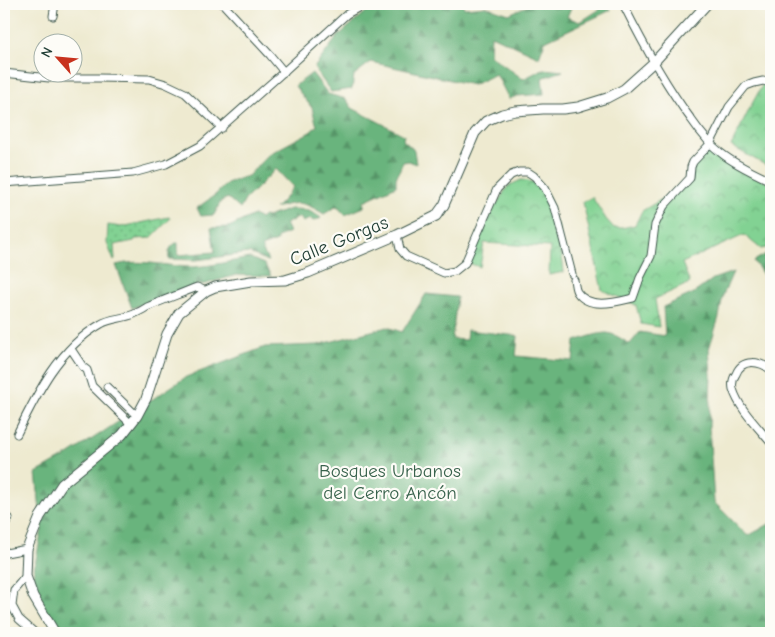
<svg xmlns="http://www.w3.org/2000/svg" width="775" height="637" font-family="'Comic Neue',sans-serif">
<defs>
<pattern id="forest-firs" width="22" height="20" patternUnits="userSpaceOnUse" patternTransform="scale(1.25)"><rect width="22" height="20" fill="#69b47d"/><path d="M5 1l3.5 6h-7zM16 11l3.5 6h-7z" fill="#569467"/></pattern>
<pattern id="park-crowns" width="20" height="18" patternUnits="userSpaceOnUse" patternTransform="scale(1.25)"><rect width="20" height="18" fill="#82d293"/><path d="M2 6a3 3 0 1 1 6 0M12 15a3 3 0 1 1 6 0" fill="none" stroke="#6aac79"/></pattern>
<pattern id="garden-dots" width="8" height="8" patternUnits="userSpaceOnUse" patternTransform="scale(1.25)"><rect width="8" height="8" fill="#82d293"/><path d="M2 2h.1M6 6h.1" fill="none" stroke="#6aac79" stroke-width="1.8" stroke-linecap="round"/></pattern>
</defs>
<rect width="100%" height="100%" fill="#fdfcf7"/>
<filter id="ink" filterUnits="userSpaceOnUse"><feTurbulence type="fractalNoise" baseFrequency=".02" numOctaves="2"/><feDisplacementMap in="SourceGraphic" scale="10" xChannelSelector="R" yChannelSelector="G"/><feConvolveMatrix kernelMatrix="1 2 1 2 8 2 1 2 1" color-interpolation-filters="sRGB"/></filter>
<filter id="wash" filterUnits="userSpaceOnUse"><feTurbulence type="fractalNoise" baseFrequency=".0096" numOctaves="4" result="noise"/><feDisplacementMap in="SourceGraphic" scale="20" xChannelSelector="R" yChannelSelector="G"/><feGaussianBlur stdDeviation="1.12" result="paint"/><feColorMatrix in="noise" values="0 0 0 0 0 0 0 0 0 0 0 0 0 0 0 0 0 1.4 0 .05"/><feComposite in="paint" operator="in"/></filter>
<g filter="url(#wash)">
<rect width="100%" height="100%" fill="#eeead0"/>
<g fill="url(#forest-firs)" stroke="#447858">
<polygon points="380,4 463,4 464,8 485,6 509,14 531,4 569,4 572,5 567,17 580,22 608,4 611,10 545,41 539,57 491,35 490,55 523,79 543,69 563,71 542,78 544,94 517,96 509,99 496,74 473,85 371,62 354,75 352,89 331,92 314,68 338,36 367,11"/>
<path d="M312 73 328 94 346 99 352 108 404 135 403 140 414 150 416 164 409 161 403 162 396 178V186L364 201V207L345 215 337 206 324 214C302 201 300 201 275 208L285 198 293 187 276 169 245 200 240 209 228 198 221 201 214 215 201 216 197 208 215 195 227 183 241 178 248 176 269 154 310 132 317 126 312 108 295 86Z"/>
<path d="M290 209C303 209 310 210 321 218L314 221 310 219 303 222 300 217 285 224 289 232 278 237 277 241 261 247 268 261 249 253 196 260 169 259C168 251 170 247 176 243H178V255L215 252 211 228 229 227 254 215 260 219 264 216 267 217Z"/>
<polygon points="771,251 771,287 754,261"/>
<path d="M250 258 264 264 271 276 236 275 206 284 198 285 132 308 116 265C141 258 167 267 193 267 212 266 231 261 250 258Z"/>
<path d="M733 272 723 295 719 317 709 349 711 375 709 426 714 502 748 536 771 523V633H46L54 622 30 590 42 529 36 473 68 455 186 377 265 347 318 345 387 327 402 332 426 294 457 297 452 339 466 340 467 330 518 336 516 356 573 361 575 341C584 338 598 333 607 333 615 334 623 340 630 344L640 332 665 336 663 307 694 293 713 279Z"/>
</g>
<g fill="url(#park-crowns)" stroke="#508864">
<polygon points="768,75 771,75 771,168 731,146 753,102"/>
<polygon points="709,150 771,185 771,247 761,249 744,235 682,263 690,283 655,299 659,327 641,324 636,305 602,290 583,202 592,197 606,219 614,228 622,228 635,225 642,211 687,184 697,160"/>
<path d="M521 180C524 180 529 181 533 182 548 190 551 208 554 223L558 225 564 272 549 275 550 247 484 243 480 267 468 263 492 211 508 186Z"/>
</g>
<polygon fill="url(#garden-dots)" stroke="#508864" points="169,217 170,219 151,238 135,239 134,241 114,245 115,260 114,261 107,243 108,225 121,227"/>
</g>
<g filter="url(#ink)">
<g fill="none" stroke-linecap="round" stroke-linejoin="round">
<g stroke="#3e574b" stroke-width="9">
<g id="minor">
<polyline points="223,4 270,55 284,72"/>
<path d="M623 4C643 44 664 83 691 119 700 132 709 144 721 153 736 165 754 173 771 181"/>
<polyline points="53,16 55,4"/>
<polyline points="4,73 49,78 98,78 149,79 166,84 185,93 222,128"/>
<polyline points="4,183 133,173 166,164 200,146 279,76 347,14 365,4"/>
<polyline points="397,235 400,249 406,256 444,273 455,271 465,263 497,189 511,175 519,172 528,172 534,176 545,188 555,208 572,274"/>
<path d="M574 280C575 284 575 289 577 292 589 310 616 302 633 298L640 278 651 256 655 225 664 206 690 178 691 167 693 162 710 144 729 107 746 86 754 83 763 81 771 83"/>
<polyline points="71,349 83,367 87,370 92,386 131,424"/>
<path d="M771 370C760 361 742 358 736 374 733 378 732 384 733 389 739 409 758 427 771 443"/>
<polyline points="107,387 137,416"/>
<path d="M17 434C37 393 59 348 101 324 110 318 123 319 134 314 138 312 143 310 147 307 163 300 180 294 197 287L206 291"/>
<polyline points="4,525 9,518"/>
<polyline points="4,550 6,553 27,549"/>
<polyline points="26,576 14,590 12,606 19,619 35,633"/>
</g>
</g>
<g stroke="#3e574b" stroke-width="11">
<polyline id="tertiary" points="55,633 33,596 26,576 27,549 40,517 62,484 122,435 137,416 146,399 167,334 179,313 206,291 215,287 251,281 285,280 308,273 397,235 436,216 444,205 475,133 486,121 502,114 515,111 543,109 563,109 578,107 607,98 624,89 654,62 707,4"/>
</g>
<use href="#minor" stroke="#fff" stroke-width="7"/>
<use href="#tertiary" stroke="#fff" stroke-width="9"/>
</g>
</g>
<g text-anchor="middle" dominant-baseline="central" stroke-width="4.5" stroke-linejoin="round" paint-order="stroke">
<g font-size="19" fill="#1f3d34" stroke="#fdfcf7">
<text transform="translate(339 241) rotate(-22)">Calle Gorgas</text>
</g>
<g font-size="19" fill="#38624c" stroke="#fdfcf7">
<text x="390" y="471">Bosques Urbanos<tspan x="390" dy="22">del Cerro Ancón</tspan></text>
</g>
</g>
<rect width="775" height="637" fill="none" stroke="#fdfcf7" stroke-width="20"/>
<g transform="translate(58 58) rotate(297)"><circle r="24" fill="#fdfcf7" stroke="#a4b0a9"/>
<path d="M0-4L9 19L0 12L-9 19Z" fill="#c8321e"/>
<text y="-8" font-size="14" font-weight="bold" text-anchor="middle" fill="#1f3d34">N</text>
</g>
</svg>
